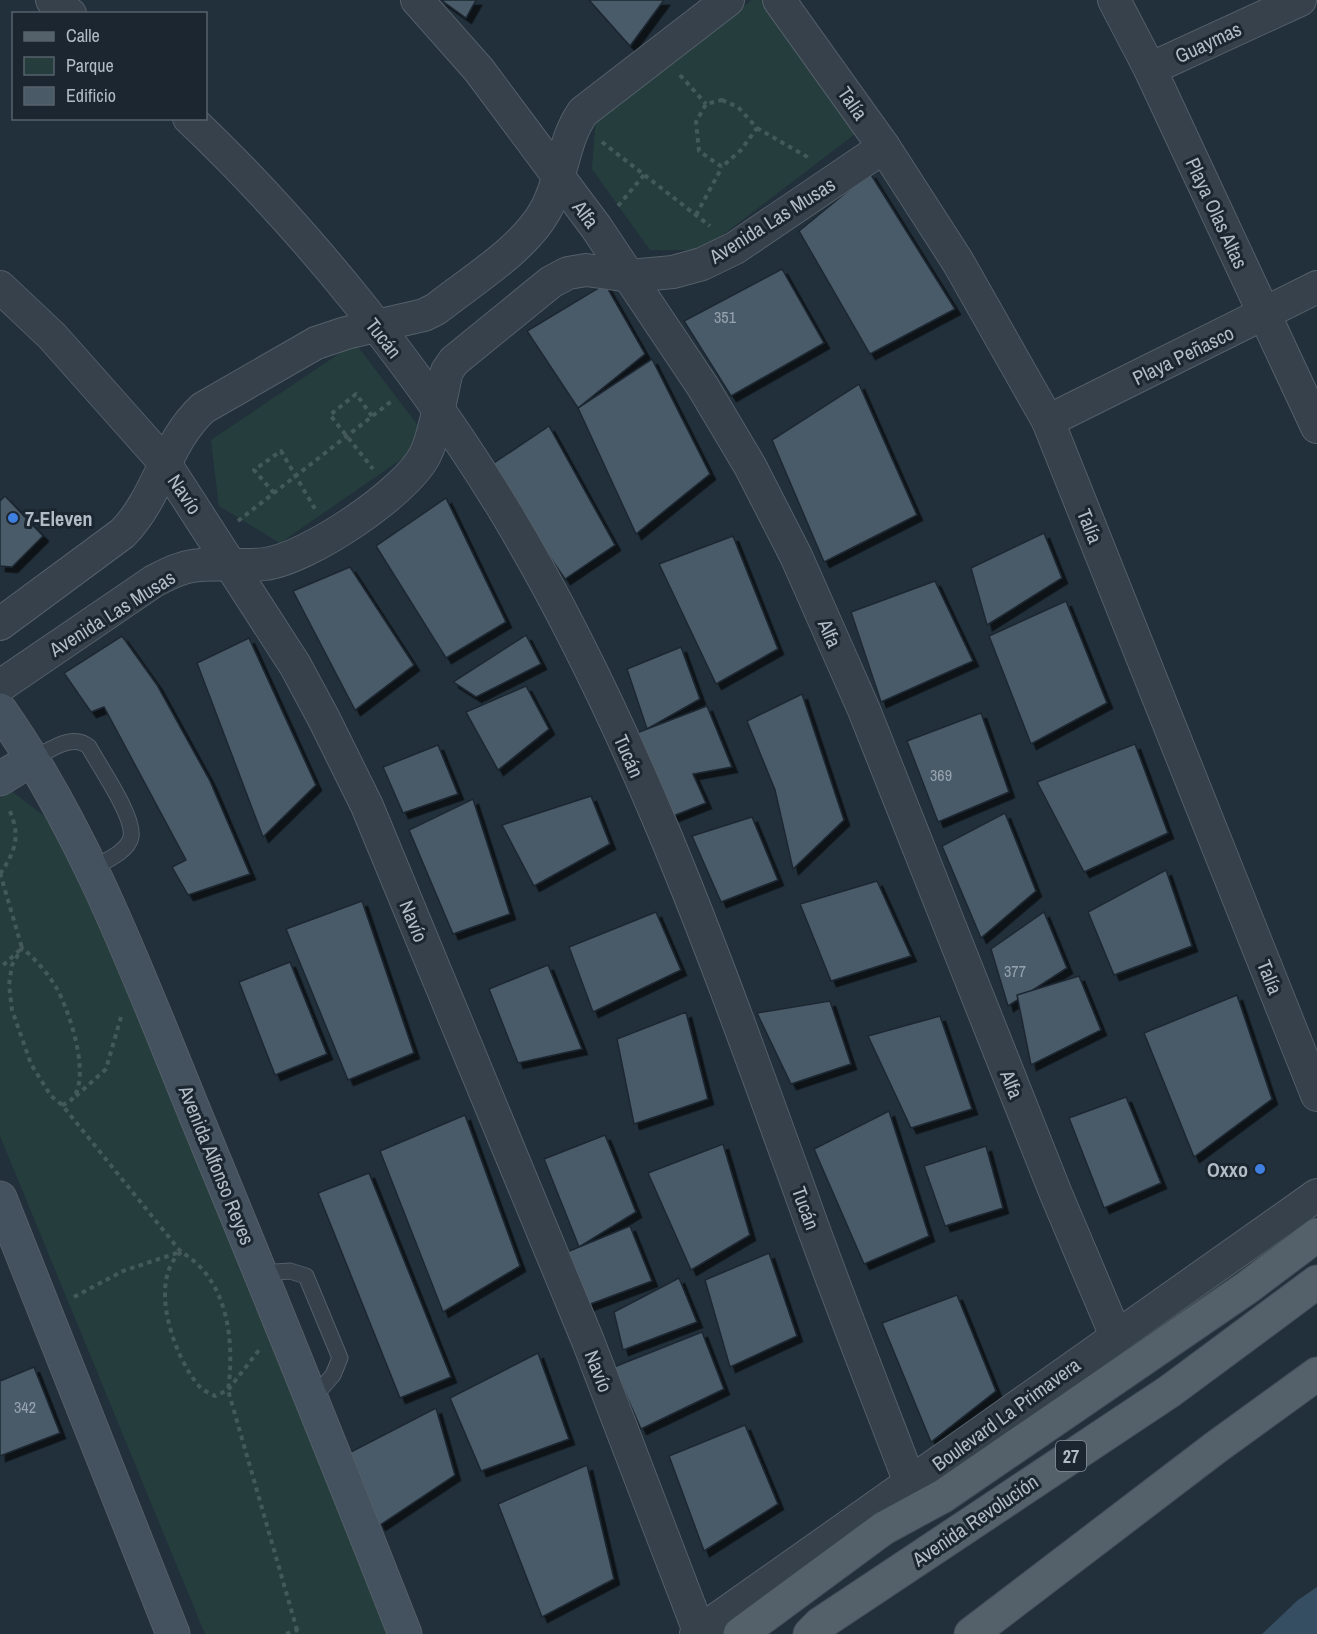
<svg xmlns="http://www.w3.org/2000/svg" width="1317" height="1634" font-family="'Archivo Narrow',sans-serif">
<defs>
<filter id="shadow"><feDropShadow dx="5.5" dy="5.5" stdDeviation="0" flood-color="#0009"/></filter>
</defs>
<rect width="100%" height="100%" fill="#22303b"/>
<g fill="#253e3d">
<polygon points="752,0 765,0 855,134 703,250 650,250 592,169 596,119"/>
<polygon points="355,343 429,440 280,543 219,506 211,440"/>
<polygon points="10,790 78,842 395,1634 205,1634 0,1136 0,798"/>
</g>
<polygon fill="#364e62" points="1317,1587 1317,1634 1262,1634 1298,1600"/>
<g fill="#4a5a67" stroke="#1d2832" stroke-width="1.5" filter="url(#shadow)">
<polygon points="441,0 476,0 466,18"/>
<polygon points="589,0 664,0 630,46"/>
<polygon points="870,173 955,309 870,354 799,231"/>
<polygon points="782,269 824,343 731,396 684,321"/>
<polygon points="605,284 645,354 578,408 527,331"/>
<polygon points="652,359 710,474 636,534 578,408"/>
<polygon points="859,384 917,515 824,562 772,440"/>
<polygon points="549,426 615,545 565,579 488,467"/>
<polygon points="5,496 43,536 12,567 0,566 0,501"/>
<polygon points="446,498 506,622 446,658 376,546"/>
<polygon points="1044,533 1062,578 987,625 971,568"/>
<polygon points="733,536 778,649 716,684 659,564"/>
<polygon points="350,567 414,665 355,710 293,591"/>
<polygon points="935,581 973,661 881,702 851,612"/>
<polygon points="1066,601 1107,703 1031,744 989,636"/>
<polygon points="526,635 541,664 476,697 453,682"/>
<polygon points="122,636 157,685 210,781 250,874 188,895 172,867 186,860 104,707 91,712 64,673"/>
<polygon points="249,638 316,785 263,837 197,663"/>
<polygon points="681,647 700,699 647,729 627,669"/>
<polygon points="526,686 549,729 498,770 466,712"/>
<polygon points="802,694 844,820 793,869 775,790 747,721"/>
<polygon points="707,706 732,767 693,774 706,803 668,818 634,734"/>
<polygon points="981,713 1009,792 938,822 907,741"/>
<polygon points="1135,744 1168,833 1084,872 1037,782"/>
<polygon points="438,745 458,794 403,813 383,767"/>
<polygon points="591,796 610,844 534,886 502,825"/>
<polygon points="473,799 510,914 453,934 409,830"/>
<polygon points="1005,813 1036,891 981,938 942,846"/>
<polygon points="752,817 778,880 721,902 692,836"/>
<polygon points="1166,870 1192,946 1114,975 1088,912"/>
<polygon points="877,881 911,956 831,981 800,904"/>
<polygon points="362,901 414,1053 348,1080 286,929"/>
<polygon points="656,912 681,970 593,1012 569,947"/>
<polygon points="1044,912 1067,968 1008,1006 991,949"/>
<polygon points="290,962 327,1054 275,1075 239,982"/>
<polygon points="548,965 582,1049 518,1063 489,989"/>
<polygon points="1079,976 1101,1030 1031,1065 1017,995"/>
<polygon points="1237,995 1272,1099 1194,1157 1144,1033"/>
<polygon points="830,1001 851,1064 791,1084 757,1013"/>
<polygon points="686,1012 708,1099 634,1124 617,1039"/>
<polygon points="940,1016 972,1109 911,1128 868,1036"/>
<polygon points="1126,1097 1161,1183 1104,1208 1069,1118"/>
<polygon points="889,1111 929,1236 864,1264 814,1149"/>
<polygon points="465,1115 520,1266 443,1312 380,1151"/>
<polygon points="605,1135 636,1212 579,1247 544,1159"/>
<polygon points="723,1144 750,1235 691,1270 648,1173"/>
<polygon points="986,1146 1003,1208 945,1226 924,1166"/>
<polygon points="369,1173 451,1377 400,1398 318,1193"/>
<polygon points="630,1226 652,1281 588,1305 567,1252"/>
<polygon points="769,1253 797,1336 730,1367 705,1280"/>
<polygon points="679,1278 697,1322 623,1350 614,1312"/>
<polygon points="957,1295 996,1391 931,1442 882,1323"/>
<polygon points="702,1332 724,1389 641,1429 614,1367"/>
<polygon points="538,1353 569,1439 481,1471 450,1398"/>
<polygon points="34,1367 60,1433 0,1456 0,1381"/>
<polygon points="436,1408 455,1475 380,1525 345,1455"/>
<polygon points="745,1425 778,1504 704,1551 669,1456"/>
<polygon points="587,1465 614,1579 542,1617 498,1504"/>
</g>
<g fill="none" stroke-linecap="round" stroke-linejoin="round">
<g stroke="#545f69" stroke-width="17">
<g id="service">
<path d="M32 759C49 751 73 732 89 747 99 766 135 817 131 837 128 852 103 862 91 869"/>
<polyline points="261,1273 290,1271 306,1276 340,1358 333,1375 312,1399"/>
</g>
</g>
<g stroke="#545f69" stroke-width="34">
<g id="minor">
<polyline points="52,0 70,14"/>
<polyline points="417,0 479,70 596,227 703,387 750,466 796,556 864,710 1056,1194 1116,1336"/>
<polyline points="779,0 884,147 958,262 1048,421 1317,1095"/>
<polyline points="1114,0 1150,69 1317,427"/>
<polyline points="1150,69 1300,0"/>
<path d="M189 118C307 230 418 369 503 508 633 723 717 962 802 1197 836 1293 874 1388 910 1483"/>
<polyline points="0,287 52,336 164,462 295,665 324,719 367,806 588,1341 699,1631"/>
<polyline points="1048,421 1317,287"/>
<path d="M0 624 123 533C159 496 165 443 203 408L316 343 346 333 424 315 436 309C470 282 524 249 545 211 563 179 562 142 583 112L728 0"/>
<path d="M0 686 154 581C166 575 178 568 192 566 215 562 241 567 265 564 307 559 406 493 425 455 435 436 441 395 447 371L454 361 551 282 568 273 586 270 630 276 673 272 702 264 735 248 884 147"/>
<polyline points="696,1634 1317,1195"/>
</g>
</g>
<g stroke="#545f69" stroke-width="35">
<g id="secondary">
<path d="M0 710C87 834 139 977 196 1116 267 1288 337 1461 405 1634"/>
<polyline points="0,779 32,759"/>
<polyline points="0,1198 173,1634"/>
</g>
</g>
<g stroke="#424d57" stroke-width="35">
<g id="primary">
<polyline points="740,1634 884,1528 943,1496 1248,1287 1317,1235"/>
<polyline points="810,1634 820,1624 1170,1391 1317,1282"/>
<polyline points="971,1634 1215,1448 1317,1374"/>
</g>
</g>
<g stroke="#445a5a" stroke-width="4" stroke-dasharray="4.5 4.5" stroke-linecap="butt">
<polyline points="680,75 706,104"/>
<polygon points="722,100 738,107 757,128 741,150 722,167 699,151 696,122 706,104"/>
<polyline points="757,128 811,159"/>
<polyline points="602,142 710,226"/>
<polyline points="618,206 644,175"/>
<polyline points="696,215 722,167"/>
<polyline points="372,416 356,394 330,415 373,469"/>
<polyline points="274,493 254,470 281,451 315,509"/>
<polyline points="238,521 393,400"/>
<polyline points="0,873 22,948 0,968"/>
<path d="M0 874C16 850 21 836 9 809"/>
<polyline points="76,1096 106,1069 121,1017"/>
<path d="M62 1105C99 1095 69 1009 56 987 47 972 35 959 22 948L12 965 9 985 12 1010 31 1064 51 1096 62 1105 181 1252C228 1279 235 1341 228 1390L297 1630"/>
<path d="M181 1252C147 1281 174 1357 199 1386 203 1391 210 1393 215 1396L228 1390 259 1350"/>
<polyline points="74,1297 123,1271 177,1253"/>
<polyline points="286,1634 297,1630 302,1634"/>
</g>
<use href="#service" stroke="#36414b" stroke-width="15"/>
<use href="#minor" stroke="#36414b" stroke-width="32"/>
<use href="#secondary" stroke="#44515e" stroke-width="33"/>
<use href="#primary" stroke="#54616b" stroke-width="33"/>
</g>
<g fill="#3f7fe0" stroke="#1b2630" stroke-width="2">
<circle cx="13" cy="518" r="6"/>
<circle cx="1260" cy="1169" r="6"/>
</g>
<g text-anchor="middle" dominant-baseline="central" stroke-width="6" stroke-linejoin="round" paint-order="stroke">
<g font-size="16" fill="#97a4af">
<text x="725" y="317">351</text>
<text x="941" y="775">369</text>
<text x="1015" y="971">377</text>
<text x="25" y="1407">342</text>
</g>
<rect fill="#1b2630" stroke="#848f9a" stroke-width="1.5" x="1056" y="1441" width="30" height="30" rx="4.5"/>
<g font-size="18" font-weight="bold" fill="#b1bcc7">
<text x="1071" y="1456">27</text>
</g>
<g font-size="20" fill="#b1bcc7" stroke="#1b2630">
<text transform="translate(1208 42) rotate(-25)">Guaymas</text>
<text transform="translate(853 103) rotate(55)">Talía</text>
<text transform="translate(1217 213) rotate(65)">Playa Olas Altas</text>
<text transform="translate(586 214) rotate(53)">Alfa</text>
<text transform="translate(772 220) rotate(-32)">Avenida Las Musas</text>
<text transform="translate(384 338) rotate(52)">Tucán</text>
<text transform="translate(1183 355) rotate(-26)">Playa Peñasco</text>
<text transform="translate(185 494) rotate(56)">Navío</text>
<text transform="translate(1090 526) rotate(68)">Talía</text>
<text transform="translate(112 613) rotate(-32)">Avenida Las Musas</text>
<text transform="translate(830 633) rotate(66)">Alfa</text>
<text transform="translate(629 756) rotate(66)">Tucán</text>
<text transform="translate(414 921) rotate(68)">Navío</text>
<text transform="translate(1270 977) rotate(68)">Talía</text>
<text transform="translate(1012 1084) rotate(68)">Alfa</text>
<text transform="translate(217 1165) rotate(68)">Avenida Alfonso Reyes</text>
<text transform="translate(806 1208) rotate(70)">Tucán</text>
<text transform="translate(599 1371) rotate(69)">Navío</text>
<text transform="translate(1006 1414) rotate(-36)">Boulevard La Primavera</text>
<text transform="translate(975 1520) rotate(-34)">Avenida Revolución</text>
</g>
<g font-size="20" font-weight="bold" fill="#b1bcc7" stroke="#1b2630" text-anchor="start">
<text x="25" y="518">7-Eleven</text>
<text x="1248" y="1169" text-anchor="end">Oxxo</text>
</g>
</g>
<rect x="12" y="12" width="195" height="108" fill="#1b2630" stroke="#57626c" stroke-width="1.5"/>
<rect x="24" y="32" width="30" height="9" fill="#54616b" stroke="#57626c" stroke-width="1.5"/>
<text x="66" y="42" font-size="18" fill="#b1bcc7">Calle</text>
<rect x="24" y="57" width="30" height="18" fill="#253e3d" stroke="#57626c" stroke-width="1.5"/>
<text x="66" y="72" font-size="18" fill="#b1bcc7">Parque</text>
<rect x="24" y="87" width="30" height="18" fill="#4a5a67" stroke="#57626c" stroke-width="1.5"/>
<text x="66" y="102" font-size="18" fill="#b1bcc7">Edificio</text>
</svg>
